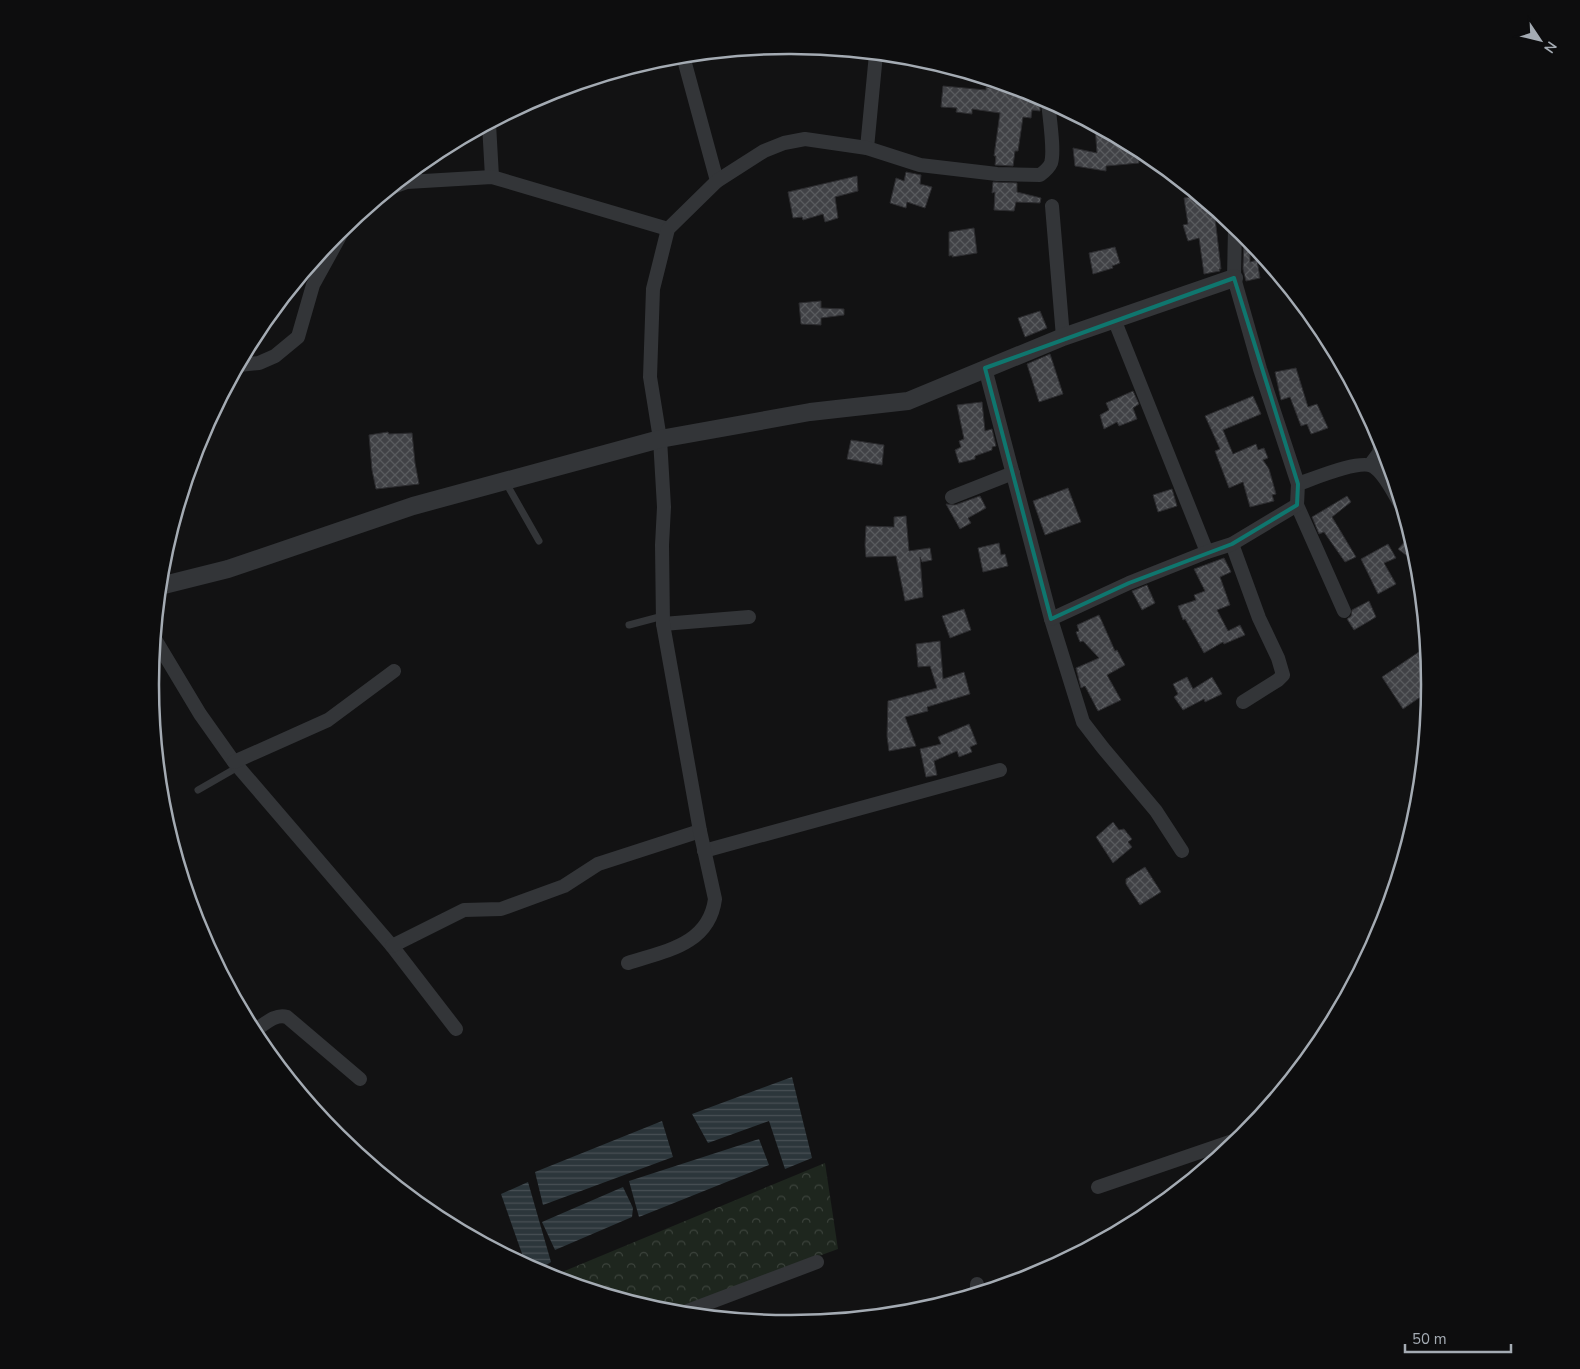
<svg xmlns="http://www.w3.org/2000/svg" width="1580" height="1369" font-family="'Nunito Sans',sans-serif">
<defs>
<pattern id="forest-crowns" width="20" height="18" patternUnits="userSpaceOnUse" patternTransform="scale(1.25)"><rect width="20" height="18" fill="#1e261e"/><path d="M2 6a3 3 0 1 1 6 0M12 15a3 3 0 1 1 6 0" fill="none" stroke="#3c433c"/></pattern>
<pattern id="water-rules" width="6" height="5" patternUnits="userSpaceOnUse" patternTransform="scale(1.25)"><rect width="6" height="5" fill="#2c363b"/><path d="M0 2.5h6" fill="none" stroke="#485055"/></pattern>
<pattern id="building-cross-hatch" width="8" height="8" patternUnits="userSpaceOnUse" patternTransform="scale(1.25)"><rect width="8" height="8" fill="#414246"/><path d="M0 0l8 8M0 8l8-8" fill="none" stroke="#595b5e"/></pattern>
</defs>
<rect width="100%" height="100%" fill="#121213"/>
<polygon fill="url(#forest-crowns)" points="825,1163 838,1249 666,1312 550,1277"/>
<g fill="url(#water-rules)">
<polygon points="792,1077 812,1158 785,1169 769,1121 708,1143 692,1114"/>
<polygon points="662,1121 673,1157 543,1205 535,1172"/>
<polygon points="759,1139 769,1165 639,1217 629,1181"/>
<polygon points="528,1182 551,1262 537,1271 526,1265 501,1194"/>
<polygon points="623,1187 633,1208 632,1217 555,1250 542,1222"/>
</g>
<g fill="url(#building-cross-hatch)" stroke="#2c2c2f">
<polygon points="943,86 986,90 986,87 1036,95 1040,97 1040,111 1032,110 1031,118 1023,117 1018,151 1015,151 1013,166 995,165 996,156 994,156 1000,113 972,109 972,114 956,112 957,108 941,107"/>
<polygon points="1095,126 1138,149 1139,163 1106,166 1106,171 1075,166 1073,148 1097,153"/>
<polygon points="906,172 921,175 920,184 932,187 925,208 907,202 906,208 890,203 896,178 904,181"/>
<polygon points="857,176 858,191 835,197 838,218 825,222 823,214 803,220 802,217 793,218 788,192"/>
<polygon points="993,182 1017,183 1017,192 1041,198 1040,203 1016,202 1014,211 994,210 995,192 992,193"/>
<polygon points="1198,196 1214,209 1221,269 1219,269 1220,271 1204,274 1199,238 1188,241 1183,225 1188,224 1184,198"/>
<polygon points="974,228 977,253 952,257 953,255 949,256 949,232"/>
<polygon points="1244,234 1250,241 1250,262 1257,260 1260,278 1246,281 1243,269"/>
<polygon points="1115,247 1120,263 1112,266 1113,268 1093,274 1089,253"/>
<polygon points="821,301 821,308 844,309 844,315 821,318 821,325 801,324 799,303"/>
<polygon points="1040,311 1047,328 1025,337 1018,318"/>
<polygon points="1050,354 1063,394 1039,402 1027,364"/>
<polygon points="1296,368 1308,407 1317,404 1328,428 1311,434 1307,424 1301,426 1290,397 1281,400 1275,372"/>
<polygon points="1133,391 1139,404 1133,408 1137,419 1119,426 1117,422 1104,429 1100,415 1109,410 1106,403"/>
<polygon points="1253,396 1261,414 1223,430 1233,454 1256,444 1258,450 1264,448 1268,458 1263,460 1269,469 1276,494 1272,495 1274,501 1250,507 1243,482 1229,488 1215,451 1220,449 1205,416"/>
<polygon points="982,402 985,431 992,429 996,446 992,447 992,450 975,456 975,459 959,463 955,450 961,447 959,441 964,439 957,405"/>
<polygon points="388,432 389,434 412,433 415,463 419,484 376,489 372,470 369,435"/>
<polygon points="851,440 884,445 882,465 847,459"/>
<polygon points="1068,488 1081,522 1045,535 1033,501"/>
<polygon points="1172,489 1177,506 1158,512 1153,495"/>
<polygon points="980,496 986,508 968,518 971,523 960,529 946,504 955,505"/>
<polygon points="1347,496 1351,502 1332,517 1356,557 1345,562 1324,532 1319,534 1312,517"/>
<polygon points="906,516 909,551 930,548 932,560 922,562 920,557 923,597 905,601 896,556 866,557 865,545 866,526 894,527 894,517"/>
<polygon points="1410,536 1417,560 1418,564 1398,549"/>
<polygon points="999,543 1001,555 1005,554 1008,566 983,572 978,548"/>
<polygon points="1388,544 1396,558 1384,563 1396,584 1378,594 1361,559"/>
<polygon points="1224,558 1231,572 1220,577 1230,605 1217,610 1228,631 1240,625 1245,635 1224,644 1223,642 1204,653 1185,619 1183,620 1178,606 1196,600 1194,595 1205,591 1194,569"/>
<polygon points="1147,585 1155,603 1142,610 1132,591"/>
<polygon points="1369,601 1376,617 1354,630 1347,619 1351,616 1352,610"/>
<polygon points="964,609 971,630 950,638 942,616"/>
<polygon points="1099,615 1115,651 1117,650 1125,665 1107,675 1121,700 1098,711 1085,686 1081,688 1076,668 1099,658 1083,641 1080,642 1076,632 1079,631 1077,625"/>
<polygon points="940,641 943,679 964,672 970,694 927,707 928,711 905,717 916,746 889,751 887,736 888,701 937,688 930,666 918,667 916,644"/>
<polygon points="1426,647 1429,691 1403,709 1382,677"/>
<polygon points="1187,677 1193,689 1212,677 1222,694 1205,702 1204,699 1183,710 1174,697 1178,694 1173,684"/>
<polygon points="969,724 977,744 970,747 972,752 959,757 957,751 934,761 937,775 926,777 920,749 941,744 938,737"/>
<polygon points="1113,822 1119,830 1124,829 1132,839 1128,842 1132,847 1113,863 1096,837"/>
<polygon points="1145,867 1161,892 1140,905 1126,884 1126,879"/>
</g>
<g fill="none" stroke-linecap="round" stroke-linejoin="round">
<g stroke="#333538" stroke-width="7">
<polyline points="506,483 539,541"/>
<polyline points="629,625 663,616"/>
<polyline points="198,790 238,767"/>
</g>
<g stroke="#333538" stroke-width="14">
<polyline points="683,56 717,181"/>
<polyline points="489,124 492,177"/>
<polyline points="867,148 876,54"/>
<polyline points="393,187 407,182 492,177 668,229"/>
<polyline points="1052,206 1063,337"/>
<polyline points="1235,227 1234,278 1260,369 1298,484 1297,505 1344,611"/>
<polyline points="1114,319 1207,552"/>
<polyline points="239,365 259,363 275,356 298,337 313,285 346,225"/>
<polyline points="985,368 1051,619 1083,722 1103,748 1156,811 1182,851"/>
<polyline points="1370,465 1379,453 1381,440"/>
<path d="M1298 484C1313 479 1361 458 1374 467 1386 475 1393 493 1401 505"/>
<polyline points="952,497 1013,473"/>
<polyline points="1232,544 1259,618 1278,658 1283,675 1278,680 1243,702"/>
<polyline points="1051,619 1129,583 1207,552 1232,544 1297,505"/>
<polyline points="663,624 749,617"/>
<polyline points="155,639 200,714 234,762 392,946 456,1029"/>
<polyline points="234,762 328,720 394,671"/>
<polyline points="704,851 1000,770"/>
<polyline points="392,946 464,910 501,909 564,886 598,864 700,831"/>
<path d="M628 963C665 951 709 945 715 899L700 831 663 624 662 545 664 507 660 439 650 377 653 289 668 229 717 181 764 151 784 143 805 139 867 148 920 165 997 174 1040 175C1044 172 1049 168 1051 163 1055 151 1049 115 1048 101"/>
<path d="M254 1031C264 1025 275 1013 287 1017L360 1079"/>
<polyline points="1098,1187 1241,1138"/>
<polyline points="977,1284 977,1293"/>
<polyline points="682,1313 817,1262"/>
</g>
<polyline stroke="#333538" stroke-width="18" points="160,586 228,569 413,506 660,439 810,412 908,401 1063,337 1234,278"/>
</g>
<path fill="none" stroke="#0f766e" stroke-width="4" stroke-linejoin="round" d="M1234 278 1298 484 1297 505 1232 544 1129 583 1051 619 985 368Z"/>
<path d="M0 0H1580V1369H0ZM789 54H791A630 630 0 0 1 1421 684V685A630 630 0 0 1 791 1315H789A630 630 0 0 1 159 685V684A630 630 0 0 1 789 54Z" fill="#0d0d0e" fill-rule="evenodd"/>
<path fill="none" stroke="#a4abb3" stroke-width="2.5" d="M789 54H791A630 630 0 0 1 1421 684V685A630 630 0 0 1 791 1315H789A630 630 0 0 1 159 685V684A630 630 0 0 1 789 54Z"/>
<g transform="translate(1540 40) rotate(125)" stroke="#0d0d0e" stroke-width="4" paint-order="stroke">
<path d="M0-4L9 19L0 12L-9 19Z" fill="#a4abb3"/>
<text y="-8" font-size="14" font-weight="bold" text-anchor="middle" fill="#a4abb3">N</text>
</g>
<path d="M1405 1344v8h106v-8" fill="none" stroke="#a4abb3" stroke-width="2.5"/>
<text x="1412" y="1344" font-size="15" fill="#a4abb3" stroke="#0d0d0e" stroke-width="4" paint-order="stroke">50 m</text>
</svg>
